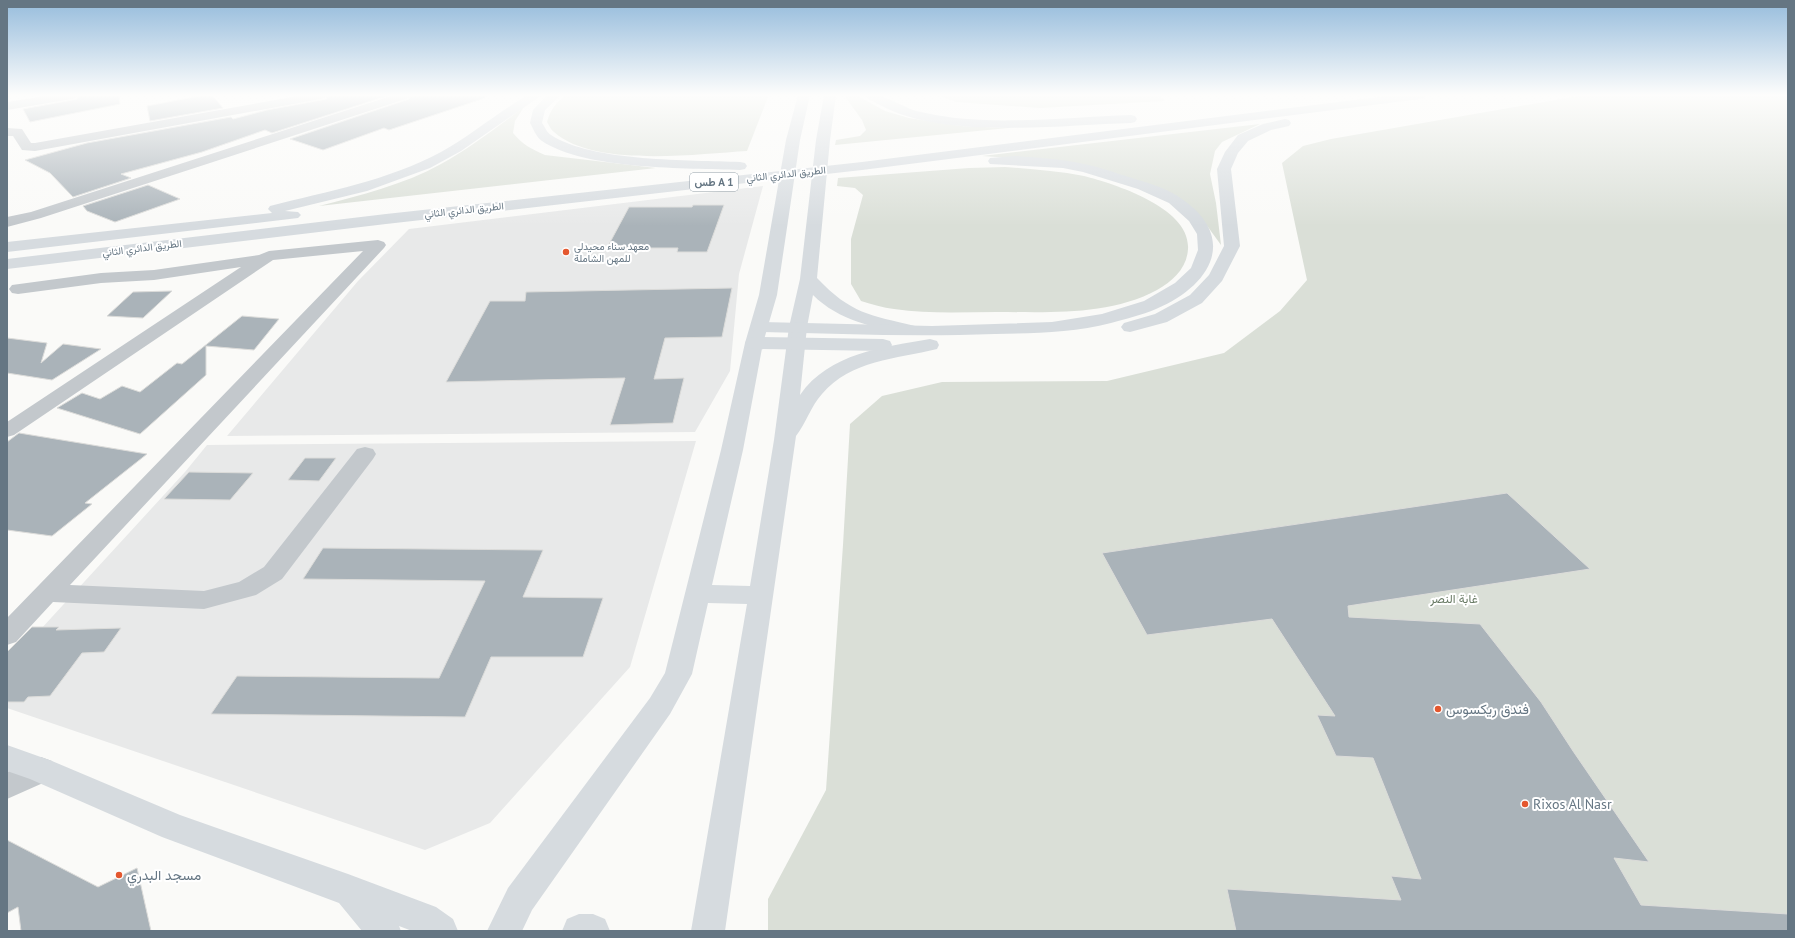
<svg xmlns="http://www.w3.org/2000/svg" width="1795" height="938" font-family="'PT Sans',Vazirmatn,sans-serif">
<rect width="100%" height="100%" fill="#fafaf8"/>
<g fill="#e8e9e9">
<polygon points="763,186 739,274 730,371 695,432 227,436 358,281 409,229"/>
<polygon points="696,441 630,667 490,823 425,850 7,708 7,666 185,472 207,445"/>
</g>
<g fill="#dadfd7">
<path d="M567 95H768V97L747 151C696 154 594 168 554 132 551 130 549 125 547 122 550 111 556 101 567 95Z"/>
<polygon points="844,95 856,95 885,111 909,118 961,126 1008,128 835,145 836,140 860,136 866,130 862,120"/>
<polygon points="937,95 1158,95 1165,101 1040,108 956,102"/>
<polygon points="1584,95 1788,95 1788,931 768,931 768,899 826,790 843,545 850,424 882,396 942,382 1107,381 1224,353 1280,311 1307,280 1282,163 1303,146 1331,139"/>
<path d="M524 107 515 121 513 133C522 144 531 149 545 155L656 168 319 206C361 195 403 185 441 164 470 148 497 127 524 107Z"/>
<polygon points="1260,124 1222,142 1215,151 1210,174 1216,203 1221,245 1200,216 1161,190 1042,160 982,156"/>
<path d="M1005 167C1031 169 1058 171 1084 176 1115 184 1191 208 1188 249 1187 268 1173 281 1157 290 1109 316 1049 312 997 312 962 312 928 314 894 309 883 308 872 304 861 301L851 284V239L863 195 855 188 837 186 838 178 969 168Z"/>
</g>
<g fill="#aab3b9" stroke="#dcdcda">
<polygon points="79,95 119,95 120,104 30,122 23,109 72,100 77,99"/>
<polygon points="204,95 212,95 223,108 150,121 147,106"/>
<polygon points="328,95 390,95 272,133 265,130 202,152 121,174 131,178 73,197 50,173 25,160 87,143 231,117 233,119 267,110 321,100 326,99"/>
<polygon points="412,95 484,95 485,98 389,130 384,128 323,150 290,139 409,99"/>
<polygon points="148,185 180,199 115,222 87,211 83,206"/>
<polygon points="693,205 724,205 707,252 677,252 678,248 607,248 629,207 692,207"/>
<polygon points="732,288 722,337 665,338 654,379 684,378 673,423 610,425 625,378 446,382 490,301 525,301 526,292"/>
<polygon points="172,291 143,318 107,316 133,292"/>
<polygon points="242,316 279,319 254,350 206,346 206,375 140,434 57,408 82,393 100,399 122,386 140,392 177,363 182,364"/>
<polygon points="7,338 47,343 41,363 63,344 101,349 52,380 7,373"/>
<polygon points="19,433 147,454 85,503 92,504 52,536 7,530 7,442"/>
<polygon points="305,458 336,458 319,481 288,480"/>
<polygon points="189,472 253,473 230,500 164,499"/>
<polygon points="1507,493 1590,569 1348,606 1349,617 1480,624 1541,702 1573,751 1649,862 1614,858 1641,905 1788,914 1788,931 1236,931 1227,889 1401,900 1391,876 1421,879 1373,758 1336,756 1317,715 1335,716 1272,619 1147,635 1102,553"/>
<polygon points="323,548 543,550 523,597 603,598 583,657 491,657 465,717 211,714 237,676 439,678 485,581 303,579"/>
<polygon points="32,627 59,627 56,630 121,628 104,652 82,653 50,696 28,697 24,702 7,702 7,652"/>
<polygon points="7,840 98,887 137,868 151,931 21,931 18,907 7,913"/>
</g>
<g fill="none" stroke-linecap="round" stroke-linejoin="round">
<g fill="#c3c8cc" fill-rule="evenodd">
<polygon points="52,95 78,95 76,98 72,99 7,110 7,102"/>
<polygon points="303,95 327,95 325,98 321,99 35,151 22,150 13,136 7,136 7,128 22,129 31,143 35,143"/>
<polygon points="394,95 411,95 409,98 41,218 7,227 7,217 31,212"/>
<polygon points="378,240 384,242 386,245 384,248 70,585 204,591 239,582 264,567 357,449 365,447 373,449 376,454 373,459 282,579 256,595 204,609 53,602 16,642 7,645 7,618 363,251 273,260 14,435 7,437 7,422 241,267 154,280 101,283 18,294 12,293 9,289 12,285 101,273 154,270 259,255 269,251"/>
<polygon points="41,757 52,761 56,770 52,779 7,799 7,772"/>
</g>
<g fill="#d6dbdf" fill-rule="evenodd">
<path d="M798 95H810L800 140 777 295 763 343 743 450 712 585 750 586 774 440 789 327 800 279 816 140 824 95H836L830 140 817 278C851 314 870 315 915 326L918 330 915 334 909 335C874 327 839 321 813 295L807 327 800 395C829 353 884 347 930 339L937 341 939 345 937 349C896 359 851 360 822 394 811 406 806 423 796 436L725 931H691L747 604 708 603 692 674 670 714 532 910 522 931H487L508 888 650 698 665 673 721 450 745 343 759 295 786 140Z"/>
<polygon points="7,745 52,761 180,815 348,874 436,907 453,919 458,931 412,931 399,926 401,931 362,931 339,903 162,837 30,779 7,771"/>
<polygon points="579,914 593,914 605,919 610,931 562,931 567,919"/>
</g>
<g fill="#d6dbdf" fill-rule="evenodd">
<path d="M528 95H542L461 151 430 168 367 191 285 211 298 212 301 215 298 218 7 252V242L272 213 268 209 270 206C328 191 387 181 441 152 472 135 498 112 528 95Z"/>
<path d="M547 95H561L545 110 542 123C545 127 547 133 551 135 592 162 691 160 740 162L745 163 747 166 745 169 740 170C688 168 585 170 542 141 536 137 533 128 530 123L533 110Z"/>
<path d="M865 95C884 93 898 105 916 111 929 114 942 116 955 118 1010 124 1075 117 1131 115L1135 116 1137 119 1135 122 1131 123C1059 125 944 140 880 105 875 102 868 100 865 95Z"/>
<polygon points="1394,95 1426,95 1424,98 1420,99 862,170 386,224 7,269 7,259 386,214 862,162"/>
<polygon points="1285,119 1289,120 1291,123 1289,126 1271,130 1248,141 1238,153 1231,169 1240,246 1222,281 1202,303 1167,322 1130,332 1124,331 1121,327 1124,323 1155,314 1190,295 1209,275 1224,246 1217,169 1225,152 1238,135 1263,124"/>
<path d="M1015 156C1038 158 1061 159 1084 164 1100 167 1116 173 1132 178 1148 183 1166 188 1179 197 1240 237 1211 286 1156 309 1142 315 1125 319 1111 323 1073 333 1033 333 995 334 916 337 838 334 759 332L753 331 750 327 753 323 759 322 932 326 1052 322 1102 314 1144 301 1175 283 1191 268 1198 250 1197 234 1189 221 1169 203 1138 189 1083 172 1063 168 990 164 988 161 990 158Z"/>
<polygon points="754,337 883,339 890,341 892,345 890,349 883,351 754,349 747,347 745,343 747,339"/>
</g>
</g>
<linearGradient id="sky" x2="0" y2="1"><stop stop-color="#96bcdc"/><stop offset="0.42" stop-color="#fdfdfc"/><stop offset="1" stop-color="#fdfdfc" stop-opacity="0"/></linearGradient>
<rect width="1795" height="226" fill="url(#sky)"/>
<g fill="#e4572e" stroke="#fff" stroke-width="1.5">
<circle cx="566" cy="252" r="4"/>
<circle cx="1438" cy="709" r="4"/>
<circle cx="1525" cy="804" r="4"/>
<circle cx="119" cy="875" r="4"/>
</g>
<g text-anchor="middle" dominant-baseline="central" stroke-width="4" stroke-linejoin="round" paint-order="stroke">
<g font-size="10" fill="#657683" stroke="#fff">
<text transform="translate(786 174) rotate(-6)">الطريق الدائري الثاني</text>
<text transform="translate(464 210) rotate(-6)">الطريق الدائري الثاني</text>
<text transform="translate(142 248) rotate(-7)">الطريق الدائري الثاني</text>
</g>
<g font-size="10" fill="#657683" stroke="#fff" text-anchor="start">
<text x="574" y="246">معهد سناء محيدلي<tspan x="574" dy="12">للمهن الشاملة</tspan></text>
</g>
<rect fill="#fff" stroke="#939fa8" stroke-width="1" x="690" y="173" width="48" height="18" rx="3"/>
<g font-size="11" font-weight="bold" fill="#657683">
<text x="714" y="182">طس A 1</text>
</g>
<g font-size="12" fill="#687a64" stroke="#fff">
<text x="1454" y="598">غابة النصر</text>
</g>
<g font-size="14" fill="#657683" stroke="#fff" text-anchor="start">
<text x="1446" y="709">فندق ريكسوس</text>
<text x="1533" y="804">Rixos Al Nasr</text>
<text x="127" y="875">مسجد البدري</text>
</g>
</g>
<rect width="1795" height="938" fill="none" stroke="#657683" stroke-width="16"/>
</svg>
